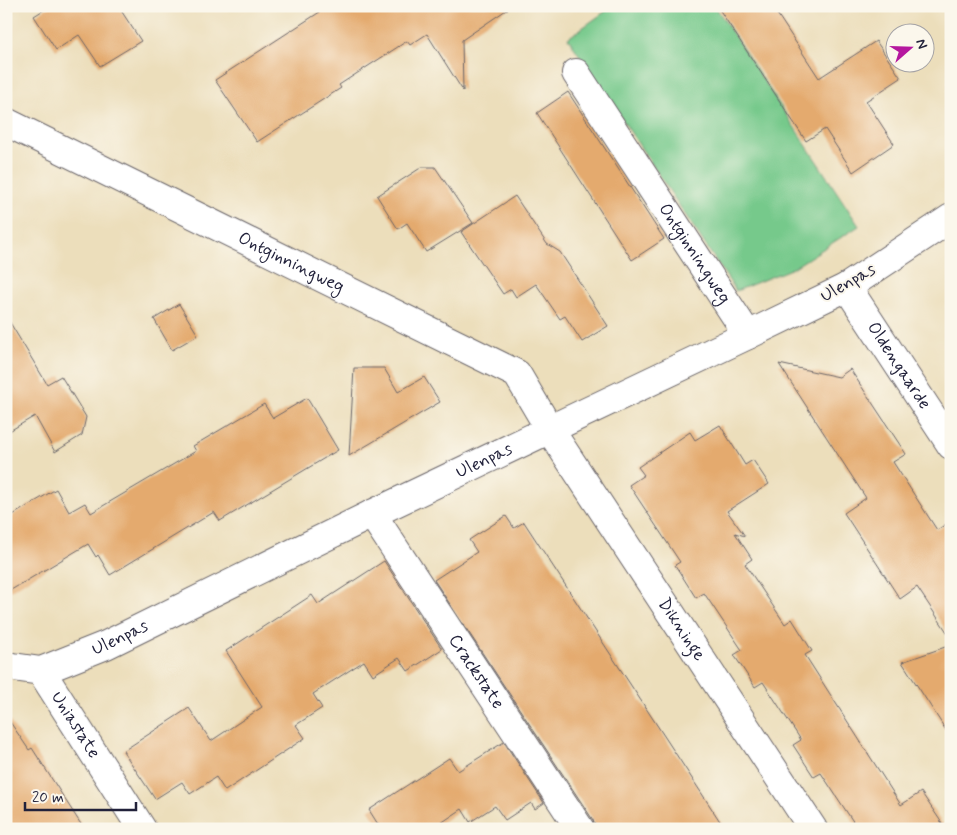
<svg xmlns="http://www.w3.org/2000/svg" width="957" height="835" font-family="Mynerve,sans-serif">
<rect width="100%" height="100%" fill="#fbf7ec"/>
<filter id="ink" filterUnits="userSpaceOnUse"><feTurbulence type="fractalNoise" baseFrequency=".02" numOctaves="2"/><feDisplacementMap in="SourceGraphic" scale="10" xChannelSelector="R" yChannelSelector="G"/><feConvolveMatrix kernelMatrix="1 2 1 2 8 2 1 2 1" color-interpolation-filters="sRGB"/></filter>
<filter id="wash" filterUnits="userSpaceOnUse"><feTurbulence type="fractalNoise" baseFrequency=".0096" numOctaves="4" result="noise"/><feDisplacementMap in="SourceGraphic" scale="20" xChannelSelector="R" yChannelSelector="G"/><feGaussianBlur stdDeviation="1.12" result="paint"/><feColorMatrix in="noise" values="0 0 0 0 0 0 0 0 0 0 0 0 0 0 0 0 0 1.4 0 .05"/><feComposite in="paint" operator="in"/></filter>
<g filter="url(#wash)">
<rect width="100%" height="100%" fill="#ecdebb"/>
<polygon fill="#76c98b" stroke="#4c7663" points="613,6 715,6 859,226 793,268 736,291 568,38"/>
<g id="blocks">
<g fill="#e4aa6e">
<polygon points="50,6 124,6 120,9 141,41 100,66 79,35 56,50 34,16"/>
<polygon points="329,6 512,6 462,40 463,91 427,34 410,45 407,41 339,85 341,88 257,142 215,80"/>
<polygon points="717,6 772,6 819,78 876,41 901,78 866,101 894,144 853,172 825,129 806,141"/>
<polygon points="568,92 664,239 632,260 537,113"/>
<polygon points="422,167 435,167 473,223 426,252 407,223 398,229 377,196"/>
<polygon points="515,196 547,244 560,252 608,326 582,342 565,316 560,319 536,284 516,297 511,289 503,294 461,232"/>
<polygon points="179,304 198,335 172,350 154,319"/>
<polygon points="6,316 47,384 61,376 86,417 82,435 55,452 35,416 6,433"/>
<polygon points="779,364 839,377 850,369 906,454 893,462 937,530 951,521 951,638 917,587 900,599 844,513 866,498"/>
<polygon points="354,368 384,368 398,392 424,377 440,402 349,456"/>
<polygon points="307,398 338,450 220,521 214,512 110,575 98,555 96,557 88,544 6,593 6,519 56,489 69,512 85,503 91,513 196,451 193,446 264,404 273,418"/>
<polygon points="720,425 745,465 753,460 769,484 727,511 745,536 735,533 752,559 745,564 785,624 792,619 812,651 805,655 901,805 921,792 946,829 858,829 821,773 814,777 793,745 801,740 763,682 755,687 734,655 742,650 704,593 696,598 675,565 680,562 629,485 644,475 638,467 690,432 695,440"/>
<polygon points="506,516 514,528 524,522 725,829 596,829 593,820 434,580 477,552 469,540"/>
<polygon points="384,561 442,649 408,671 399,658 373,675 364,661 313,694 322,708 296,725 305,738 225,791 216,777 190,794 182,782 155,799 123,751 189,708 211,741 262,707 226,651 312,595 318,604"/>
<polygon points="951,645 951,738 902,662"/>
<polygon points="6,716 29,750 32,748 84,829 6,829"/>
<polygon points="504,742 544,803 535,809 531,803 505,820 495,806 470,822 462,809 432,829 381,829 369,810 449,758 458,771"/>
</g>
</g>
</g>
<g filter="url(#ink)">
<use href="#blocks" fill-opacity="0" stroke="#696468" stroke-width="1"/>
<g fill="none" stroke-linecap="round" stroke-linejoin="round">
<g stroke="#696468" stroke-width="30">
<g id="pedestrian">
<path id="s1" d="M6 122 517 374 550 430"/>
</g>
</g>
<g stroke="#696468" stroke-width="30">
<g id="minor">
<path id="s2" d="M576 73 748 335"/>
<path id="s3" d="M550 430 813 829"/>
<path id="s4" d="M372 514 580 829"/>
<path id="s5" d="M6 666 41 671 106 645 372 514 748 335 847 287"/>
<path id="s6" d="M41 671 142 829"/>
</g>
</g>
<g stroke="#696468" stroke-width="30">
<g id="tertiary">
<path id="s7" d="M951 218 847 287 951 445"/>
</g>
</g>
<use href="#pedestrian" stroke="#fff" stroke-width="28"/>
<use href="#minor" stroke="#fff" stroke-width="28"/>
<use href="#tertiary" stroke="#fff" stroke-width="28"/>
</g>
</g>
<g text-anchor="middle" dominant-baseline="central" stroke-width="4" stroke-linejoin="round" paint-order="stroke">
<g font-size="18" fill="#22223b" stroke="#fbf7ec">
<text stroke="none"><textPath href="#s2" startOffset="216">Ontginningweg</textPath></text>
<text stroke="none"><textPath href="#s1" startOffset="318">Ontginningweg</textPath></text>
<text transform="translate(848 283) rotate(-30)">Ulenpas</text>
<text stroke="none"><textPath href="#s7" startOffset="219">Oldengaarde</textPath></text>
<text stroke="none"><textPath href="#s5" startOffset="526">Ulenpas</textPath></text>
<text stroke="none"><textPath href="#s3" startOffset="239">Dikninge</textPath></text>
<text stroke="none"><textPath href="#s5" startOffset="121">Ulenpas</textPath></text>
<text stroke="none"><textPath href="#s4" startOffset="189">Crackstate</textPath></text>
<text stroke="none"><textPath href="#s6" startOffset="64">Uniastate</textPath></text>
</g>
</g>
<rect width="957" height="835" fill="none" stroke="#fbf7ec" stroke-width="25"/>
<g transform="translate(910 48) rotate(70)"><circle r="24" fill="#fbf7ec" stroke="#a4a2a5"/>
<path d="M0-4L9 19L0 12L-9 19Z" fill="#b5179e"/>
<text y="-8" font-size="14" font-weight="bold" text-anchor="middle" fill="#22223b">N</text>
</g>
<path d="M25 802v8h111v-8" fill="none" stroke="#22223b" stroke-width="2.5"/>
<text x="32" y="802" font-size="15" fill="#22223b" stroke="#fbf7ec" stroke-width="4" paint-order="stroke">20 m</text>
</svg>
